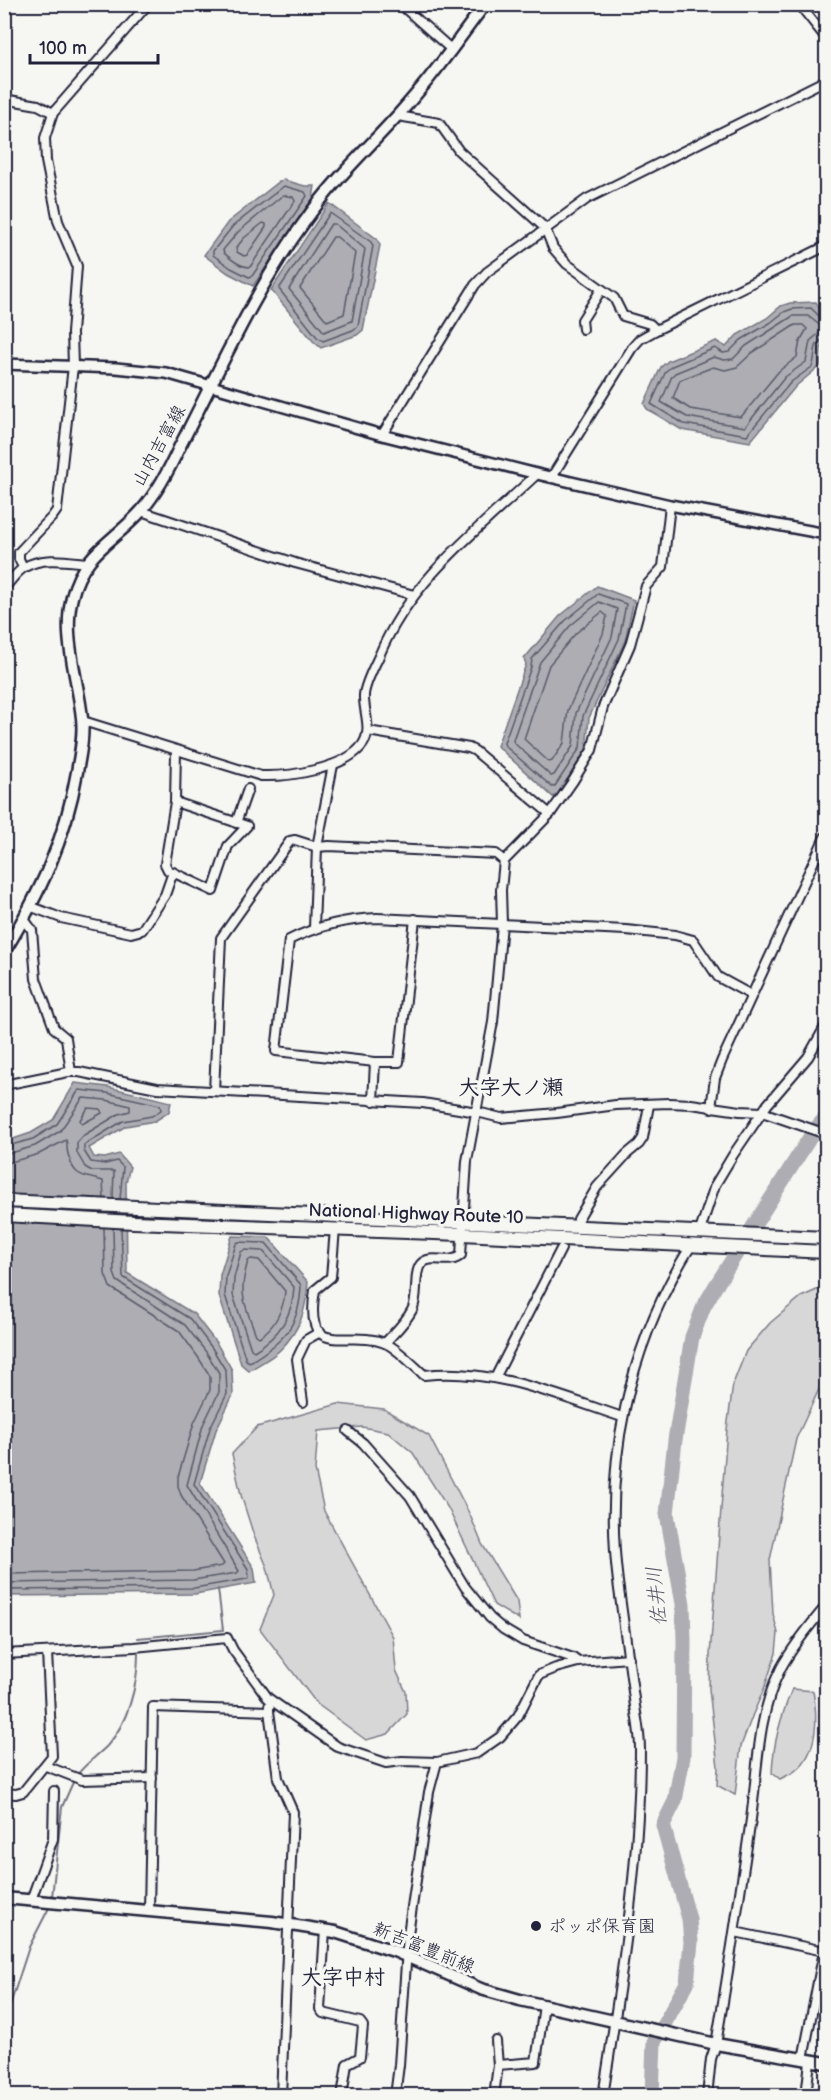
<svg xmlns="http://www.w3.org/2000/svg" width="831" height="2100" font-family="'Balsamiq Sans','Klee One',sans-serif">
<rect width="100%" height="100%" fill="#f6f6f2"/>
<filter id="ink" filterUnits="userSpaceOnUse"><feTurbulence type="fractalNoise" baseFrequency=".0167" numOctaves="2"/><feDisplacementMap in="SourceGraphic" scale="12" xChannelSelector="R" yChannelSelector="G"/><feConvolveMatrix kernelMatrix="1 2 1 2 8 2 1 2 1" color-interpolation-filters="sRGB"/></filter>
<g filter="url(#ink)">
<g fill="#d7d7d7" stroke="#7c7c89" stroke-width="1.5">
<polygon points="826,1286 826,1374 796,1439 770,1560 773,1614 778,1633 776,1653 764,1689 753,1714 741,1746 735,1795 717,1785 718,1767 709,1689 710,1655 727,1429 733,1384 746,1351 770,1323 801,1297"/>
<polygon points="338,1404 384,1409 429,1436 470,1515 482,1544 517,1601 519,1620 494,1605 448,1508 413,1453 388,1432 362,1427 318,1431 315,1470 324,1511 393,1637 396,1670 406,1692 407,1714 388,1734 366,1740 317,1704 260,1629 274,1595 267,1567 254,1536 241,1495 232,1454 257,1427"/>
<path d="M792 1689 813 1691C818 1717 818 1753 796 1770 792 1774 785 1776 780 1779L772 1773C773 1743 781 1717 792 1689Z"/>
</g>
<g fill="#adadb3" stroke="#757583" stroke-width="1.5">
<polygon points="284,180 305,186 315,186 313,198 253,286 228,273 204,255 228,222 280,181"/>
<polygon points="329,203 377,239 380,245 363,330 357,335 321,348 313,341 271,290"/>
<polygon points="816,302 820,309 826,315 826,343 821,348 820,366 796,386 750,442 682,430 647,409 644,404 661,367 668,361 716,341 726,347 737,335 767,318 781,306 790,303"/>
<polygon points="597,586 634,600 625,641 589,718 586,750 557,795 553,797 497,746 526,664 524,659 560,616"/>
<polygon points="75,1083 108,1087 171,1102 169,1112 155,1121 126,1126 89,1148 94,1157 105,1158 119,1154 130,1167 126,1182 127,1273 194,1314 217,1344 232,1370 233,1395 216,1430 200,1483 254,1568 256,1583 195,1594 5,1596 4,1142 31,1133 53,1120"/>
<path d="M232 1236 268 1237 308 1282C306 1310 301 1329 280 1350 272 1358 259 1364 249 1371L241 1364 219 1296 220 1275Z"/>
</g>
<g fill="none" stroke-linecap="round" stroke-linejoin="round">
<g stroke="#5a5a6b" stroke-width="1.5">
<polygon points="284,186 305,192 307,196 252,276 249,277 231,268 213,255 213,251 233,226"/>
<path d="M283 195 293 197 295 201 250 267C240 267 231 259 224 253L223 250 238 232Z"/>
<polygon points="330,213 371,242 373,246 358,326 353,330 323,341 317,337 279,289"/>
<polygon points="263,223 266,224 266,227 247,255 244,256 237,252 236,248 244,238"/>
<polygon points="331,224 335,224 365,249 352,321 324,332 289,289"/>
<polygon points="333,237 337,237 355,253 344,314 327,321 300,288"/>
<polygon points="793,316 808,316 822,327 823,330 810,341 806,362 785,377 745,427 687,417 661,402 672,376 675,373 714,357 724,360 733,359 746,346"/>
<path d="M826 319 820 317 811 308 792 309 784 312 770 323 741 340 729 352 723 353 715 348 672 366 666 371 651 404 684 424 747 435 791 382 812 367C817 356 811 341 826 339"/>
<polygon points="795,325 803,325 807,329 800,341 797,357 779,371 741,417 690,409 673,398 680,380 713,367 725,370 737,367 752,353"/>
<polygon points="598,594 626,604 619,639 583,716 580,748 555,786 552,787 505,746 504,743 531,667 532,659 565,621"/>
<polygon points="599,602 617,609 612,637 576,713 573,746 554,775 551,776 514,743 513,740 540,662 570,626"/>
<polygon points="602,612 607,616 603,634 568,710 564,743 552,761 549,762 524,739 549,665 576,633"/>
<polygon points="88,1108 100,1109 102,1113 82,1124 80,1120"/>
<polyline points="4,1147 33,1139 57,1124 79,1090 107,1093 160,1105 161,1110 152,1116 123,1121 84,1145 84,1151 91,1162 105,1164 117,1161 123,1167 120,1199"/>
<polyline points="4,1155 35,1146 60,1131 83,1098 106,1100 130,1106 130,1111 119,1114 84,1135 77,1143 77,1153 85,1167 92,1171 114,1171 113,1198"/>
<path d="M4 1164 39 1154 66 1140C68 1144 66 1148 68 1154 74 1179 84 1175 103 1181L104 1198"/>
<path d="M238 1242 266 1243 301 1285C300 1326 283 1342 250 1362L246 1360 225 1295 226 1276 236 1244Z"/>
<path d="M244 1250 263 1251 294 1287C293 1316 278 1337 254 1351L251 1349 233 1295 234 1278 241 1252Z"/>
<path d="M251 1259 259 1260 285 1291C284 1308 275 1328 259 1337L256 1335C244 1302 238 1295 248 1261Z"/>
<polyline points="4,1574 193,1571 222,1566 224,1564 181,1495 178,1486 178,1477 194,1423 210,1390 210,1376 198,1357 179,1331 110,1287 105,1274 104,1228"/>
<polyline points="4,1583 193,1580 237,1573 239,1571 187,1485 203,1425 219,1392 219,1373 206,1352 185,1325 117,1281 114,1273 113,1228"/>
<polyline points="4,1590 194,1588 247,1579 249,1577 248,1569 194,1484 210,1428 227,1394 226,1371 212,1348 190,1319 123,1277 121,1229"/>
</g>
<g stroke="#757583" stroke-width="2">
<polyline points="138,1638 223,1630 218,1589"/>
<path d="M77 1775C85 1764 97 1756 107 1746 128 1723 138 1684 138 1654"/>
<polyline points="52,1897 62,1807 74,1780"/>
<polyline points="4,2024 29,1947 50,1906"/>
</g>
<polyline stroke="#adadb3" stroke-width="15" points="652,2096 654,2042 687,1983 691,1942 689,1919 663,1825 675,1801 683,1757 684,1641 683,1604 667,1514 675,1440 692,1337 704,1306 715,1287 814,1131 826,1117"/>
<g stroke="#22223b" stroke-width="12">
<g id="minor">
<polyline points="400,4 452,50"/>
<polyline points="799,4 826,38"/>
<polyline points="4,99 38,105 53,113"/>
<polyline points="398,116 439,123 459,151 545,228 553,248 567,264 614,298 623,316 650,324 656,330 640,339 632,348 551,478"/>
<polyline points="583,329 582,320 601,290"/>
<polyline points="656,330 826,246"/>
<polyline points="382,435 475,285 487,272 587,199 826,80"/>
<polyline points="141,511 295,563 414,595"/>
<polyline points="23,567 19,559 19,552 52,517 57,510 73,366 72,333 77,266 58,221 46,161 45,138 53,113 148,4"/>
<path d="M4 588C11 581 17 571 25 567 42 556 68 561 87 563"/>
<path d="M83 721 261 776C288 777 346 769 363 744 373 729 363 711 364 695 365 683 374 667 379 656 411 579 478 530 537 474"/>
<polyline points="368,731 469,748 475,751 550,814"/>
<polyline points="175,802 247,826 228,846 213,891 168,870 165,864 175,802 176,750"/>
<polyline points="236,823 248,789"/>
<polyline points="32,907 61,918 131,933 142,930 165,895 173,872"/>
<polyline points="24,919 32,930 36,979 54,1028 66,1038 71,1072"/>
<polyline points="314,928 317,847 333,765"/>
<polyline points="375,1062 399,1062 415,919"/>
<polyline points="4,1085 68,1072 79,1072 157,1088 423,1103 477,1112 501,1118 557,1113 616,1105 669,1103 691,1104 740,1111 762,1112 826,1134"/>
<polyline points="214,1091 221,938 290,841 295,840 317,847 329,846 496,854 504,861"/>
<path d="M373 1101 375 1062 276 1051 289 940C317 926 346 919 377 918L626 930 675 935 693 940 718 977 751 995"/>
<polyline points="711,1108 715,1078 722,1060 825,837"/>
<polyline points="578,1219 597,1187 627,1154 639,1144 643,1138 649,1105"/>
<path d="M335 1229 331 1277 315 1290C303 1362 347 1328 385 1343 397 1348 414 1366 424 1375 492 1367 559 1396 622 1417"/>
<polyline points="699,1234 715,1185 733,1155 767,1105 808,1057 826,1025"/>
<path d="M385 1343C394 1333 406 1322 412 1310 419 1297 413 1273 421 1264 431 1253 450 1266 461 1255L467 1161 493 1022 502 924 501 890 504 861 550 814 573 781 592 750 603 707 630 645 646 586 663 567 670 505"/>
<polyline points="495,1378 561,1249"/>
<polyline points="303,1402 297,1359 306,1340 320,1332"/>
<polyline points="348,1431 363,1443 410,1496 465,1587 490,1618 503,1629 523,1641 573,1658 578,1662"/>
<polyline points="4,1654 134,1647 227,1638 233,1650 268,1698 338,1747 386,1763 402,1761 437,1762"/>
<polyline points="269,1711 278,1778 293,1812 281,2096"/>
<polyline points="46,1766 82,1780 152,1778"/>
<polyline points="4,1793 16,1794 23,1792 52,1756 47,1652"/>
<polyline points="31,1900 53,1839 54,1791"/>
<polyline points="149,1911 153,1707 269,1711 269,1706"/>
<polyline points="325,1930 320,2009 323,2013 360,2022 363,2026 360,2057 347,2064 342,2096"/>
<polyline points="735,1932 824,1951"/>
<polyline points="496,2041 498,2065"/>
<polyline points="803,2059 824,1951 826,1951"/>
<polyline points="395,2096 399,2065 408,1934 429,1792 437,1762 477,1753 500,1737 518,1716 539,1675 556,1668 578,1662 629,1658"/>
<polyline points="494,2096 498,2065 536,2062 544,2005"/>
<path d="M603 2096C621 1981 640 1865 640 1749 640 1732 636 1715 634 1699 629 1660 623 1621 618 1582 603 1463 628 1346 692 1244"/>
<path d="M707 2096 711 2059 716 2044C729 1969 740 1894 751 1819 758 1768 757 1715 781 1668 793 1646 810 1625 826 1606"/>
<polyline points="806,2096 810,2061"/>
</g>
</g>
<g stroke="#22223b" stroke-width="14">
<polyline id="tertiary" points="4,364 116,368 166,373 382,435 537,474 670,505 826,534"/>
</g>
<g stroke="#22223b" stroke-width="15">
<g id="secondary">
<path d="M4 952C40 893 65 841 77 772 80 755 84 736 82 718 78 678 62 637 72 597 83 552 115 541 142 510 158 491 169 470 179 448 219 371 254 291 305 221 332 182 366 150 398 115 430 80 457 42 485 4"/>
<polyline points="4,1898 272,1922 335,1932 394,1951 481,1989 520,2000 716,2044 826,2063"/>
</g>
</g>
<g stroke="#22223b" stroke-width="16">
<g id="trunk">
<polyline points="4,1201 826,1238"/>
<polyline points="4,1215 134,1222 462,1234 826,1252"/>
</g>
</g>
<use href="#minor" stroke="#f6f6f2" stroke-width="8"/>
<use href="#tertiary" stroke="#f6f6f2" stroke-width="9"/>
<use href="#secondary" stroke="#f6f6f2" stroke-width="10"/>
<use href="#trunk" stroke="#f6f6f2" stroke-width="12"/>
</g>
</g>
<circle fill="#22223b" stroke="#f6f6f2" stroke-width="2" cx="536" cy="1926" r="6"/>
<g text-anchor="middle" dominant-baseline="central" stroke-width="6" stroke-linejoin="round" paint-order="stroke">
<g font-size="18" fill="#22223b" stroke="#f6f6f2">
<text transform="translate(159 446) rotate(-61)">山内吉富線</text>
<text transform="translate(416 1214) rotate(2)">National Highway Route 10</text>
<text transform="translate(424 1948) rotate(22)">新吉富豊前線</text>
</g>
<g font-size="18" fill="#22223b" stroke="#f6f6f2" text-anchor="start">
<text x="548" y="1926">ポッポ保育園</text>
</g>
<g font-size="20" font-style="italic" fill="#535365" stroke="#f6f6f2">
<text transform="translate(657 1596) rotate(-96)">佐井川</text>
</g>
<g font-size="21" font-weight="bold" fill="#22223b" stroke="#f6f6f2">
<text x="511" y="1087">大字大ノ瀬</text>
<text x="343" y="1977">大字中村</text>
</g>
</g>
<rect width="831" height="2100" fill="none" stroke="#f6f6f2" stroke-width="24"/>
<rect x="12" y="12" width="807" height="2076" fill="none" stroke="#22223b" stroke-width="2" filter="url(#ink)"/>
<path d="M30 54v9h128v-9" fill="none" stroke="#22223b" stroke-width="3"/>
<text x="39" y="54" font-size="18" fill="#22223b" stroke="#f6f6f2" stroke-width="4.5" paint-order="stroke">100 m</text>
</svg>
